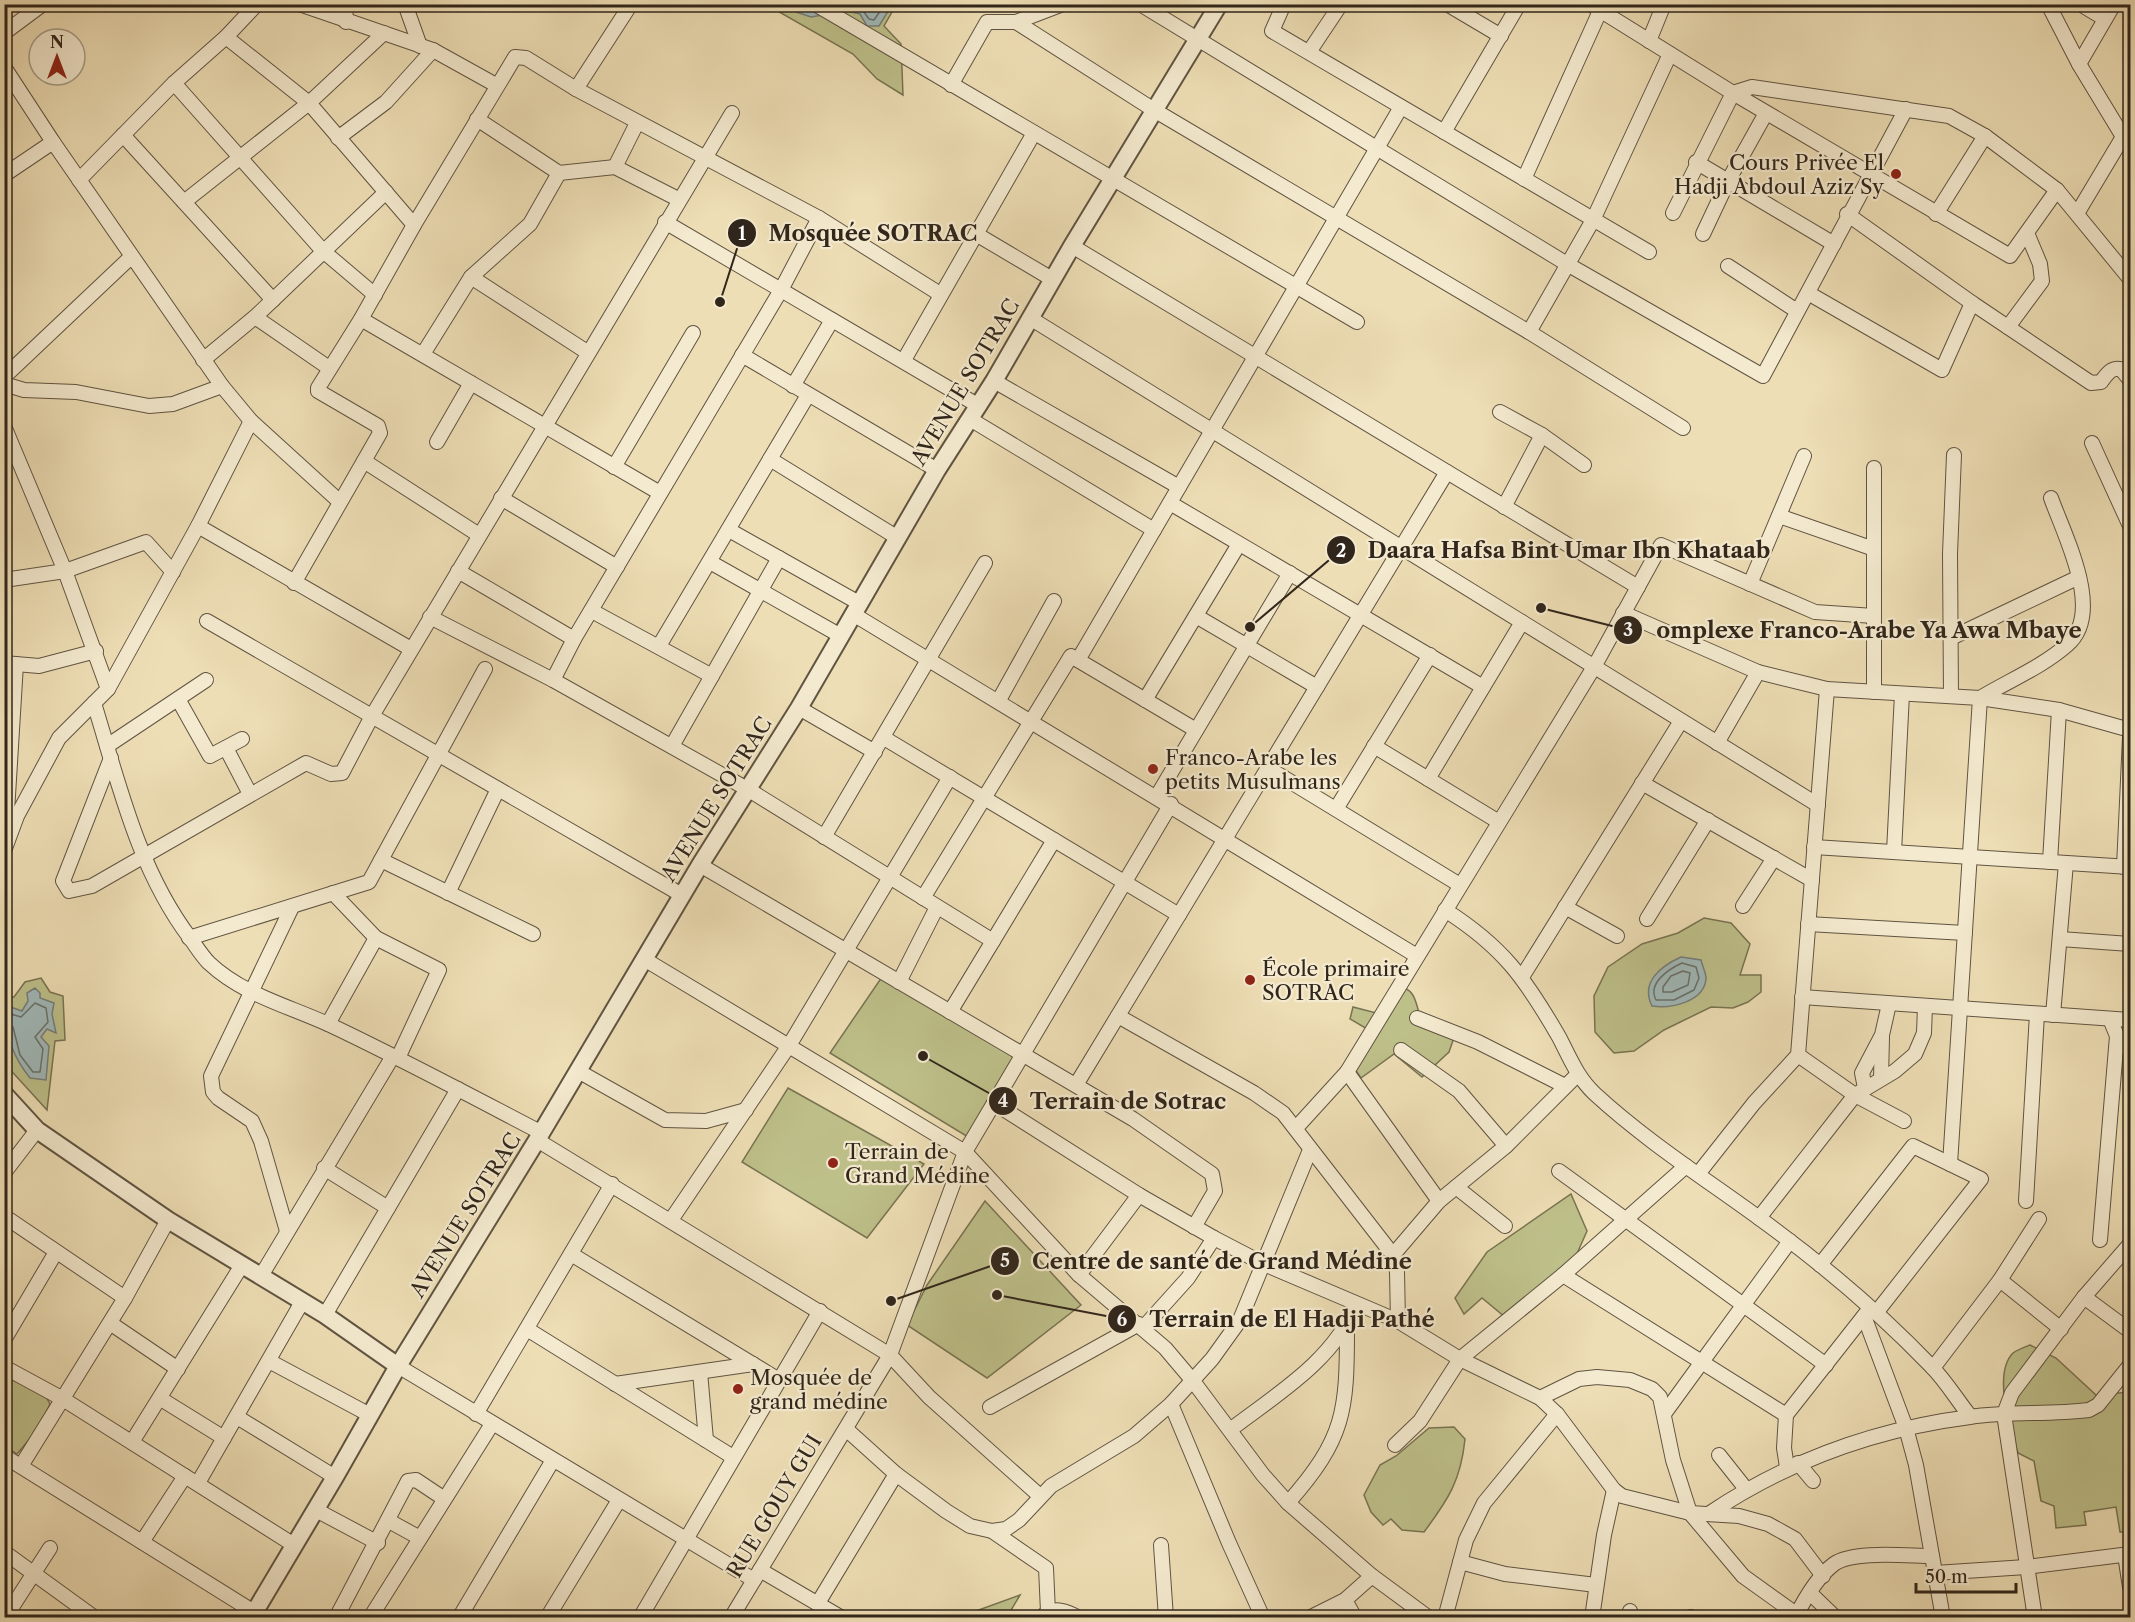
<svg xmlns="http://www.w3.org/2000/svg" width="2135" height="1622" font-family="'Libre Caslon Text',serif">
<rect width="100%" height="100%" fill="#eedeb5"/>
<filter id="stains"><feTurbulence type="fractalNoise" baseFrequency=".00333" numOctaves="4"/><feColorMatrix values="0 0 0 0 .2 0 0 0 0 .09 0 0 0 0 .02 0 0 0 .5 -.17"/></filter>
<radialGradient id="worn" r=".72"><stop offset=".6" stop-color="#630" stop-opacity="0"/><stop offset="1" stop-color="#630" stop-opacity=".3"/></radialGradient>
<g fill="#bec08a" stroke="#787352" stroke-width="1.5">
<polygon points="767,5 896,5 884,26 901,44 903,95 877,79 853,54"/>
<polygon points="1704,918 1731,923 1750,944 1740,975 1761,975 1761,992 1748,1002 1733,1008 1711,1007 1664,1030 1634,1051 1614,1053 1595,1032 1594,996 1608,967 1642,944 1678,933"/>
<polygon points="884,974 1015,1058 968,1137 830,1053"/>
<polygon points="41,978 50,992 63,996 65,1040 55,1041 47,1110 5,1064 5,997 14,997 25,982"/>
<path d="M1397 985C1413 989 1415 997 1419 1013L1457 1029 1449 1052 1422 1077 1394 1054 1361 1078 1350 1062 1369 1030 1350 1019 1353 1007 1376 1013Z"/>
<polygon points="788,1088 924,1164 867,1238 742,1162"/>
<polygon points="1571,1194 1587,1231 1564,1283 1511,1322 1482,1298 1464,1314 1455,1298 1487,1252"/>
<polygon points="985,1201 1081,1305 987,1378 907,1325 927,1285"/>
<path d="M2030 1345 2056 1358 2096 1395 2130 1392V1532H2120L2116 1507 2084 1512 2086 1525 2056 1528 2054 1506 2041 1501 2034 1461 2018 1453C2010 1429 1993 1373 2013 1353 2017 1350 2025 1347 2030 1345Z"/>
<polygon points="4,1376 45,1395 50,1404 39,1428 17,1454 5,1446"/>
<path d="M1454 1427 1465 1439C1461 1480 1448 1500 1424 1532L1402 1530 1391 1519 1383 1525 1371 1512 1364 1495 1380 1465 1396 1456 1429 1428Z"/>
<polygon points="1020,1595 1007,1617 963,1617 965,1615"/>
</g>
<g fill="#a0b9ba" stroke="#747e7a" stroke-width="1.5">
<polygon points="789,4 892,5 879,26 867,26 860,14 847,11 811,17 787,9"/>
<path d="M1681 957 1701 960C1702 965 1706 973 1706 978 1705 1002 1670 1009 1652 1006 1640 982 1661 966 1681 957Z"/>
<path d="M35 988 40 993V998L54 1003 52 1014 56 1033 47 1029 41 1037 49 1046 46 1080 30 1078C13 1057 4 1033 5 1005L22 1011 28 1001 27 993Z"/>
</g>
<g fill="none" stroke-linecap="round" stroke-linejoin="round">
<g stroke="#68706a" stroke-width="1.5">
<polyline points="836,7 848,5 861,8 869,19 874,20 885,4"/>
<path d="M1682 963 1696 967 1699 978 1694 990 1674 1000H1656C1647 983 1669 969 1682 963Z"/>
<polygon points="1683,971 1690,973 1688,985 1672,992 1663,992 1663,987 1671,976"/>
<polyline points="4,1012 21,1017 35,1003 46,1008 48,1022 35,1037 43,1049 40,1072 33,1072 20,1055 13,1027 4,1023"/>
</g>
<g stroke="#605442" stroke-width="16">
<g id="minor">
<polyline points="299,4 433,50 496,85"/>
<polyline points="345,4 346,22"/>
<polyline points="405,4 420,46"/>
<polyline points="815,4 1357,322"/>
<polyline points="1140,4 1567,264 1763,376 1906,109"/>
<polyline points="1284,4 1272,31 1649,252"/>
<polyline points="1447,4 1501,36"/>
<polyline points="1590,4 1733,93 2010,256 2057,190"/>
<polyline points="2048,4 2079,64 2122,135"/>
<polyline points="2080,4 2105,19"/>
<polyline points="1016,22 1063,4"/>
<polyline points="4,33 43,4"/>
<polyline points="226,37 309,103 414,225"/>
<polyline points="1649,41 1664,4"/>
<polyline points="1309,52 1341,4"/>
<polyline points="2079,64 2114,4"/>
<polyline points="4,67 53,142 222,386 251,421 340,502"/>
<polyline points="174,83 323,251 375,295"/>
<polyline points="951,85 987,22 1016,22 1154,110 1529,332 1683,428"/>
<polyline points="576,89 631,4"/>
<polyline points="477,119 559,173 615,167"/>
<polyline points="637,123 615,167 678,199"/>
<polyline points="1444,132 1519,4"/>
<polyline points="123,135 273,300"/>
<polyline points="338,138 386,102 433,50"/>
<polyline points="1696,162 1834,244"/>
<polyline points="4,175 53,142"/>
<polyline points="1524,179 1600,11"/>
<polyline points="79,180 174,83 226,37 257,4"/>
<polyline points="184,202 309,103 384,33"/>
<polyline points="2078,212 2130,125"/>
<polyline points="1673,213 1733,93 1752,87 1949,116 1985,136 2057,190 2130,279"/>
<path d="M1847 214 1972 303 2091 383 2101 382C2107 374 2111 367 2121 369L2130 380"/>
<polyline points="1936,214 1985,136"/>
<polyline points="665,222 979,406"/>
<polyline points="976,234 1052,279"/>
<polyline points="1703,234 1728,181 1766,113"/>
<polyline points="1072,246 1638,587"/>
<polyline points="1728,266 1797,311"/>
<polyline points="471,277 587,352"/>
<polyline points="1808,293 1942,370 1972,303"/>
<polyline points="255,317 329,368"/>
<polyline points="1030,318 1818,805"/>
<polyline points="361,319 660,493"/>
<polyline points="2008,327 2042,281 2040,264 2027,233"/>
<polyline points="1529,332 1593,220 1670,54"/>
<polyline points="423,354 471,277 530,224 559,173"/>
<polyline points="742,355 937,470"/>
<polyline points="203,360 255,317 386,192"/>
<polyline points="904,360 1034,133"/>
<polyline points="4,377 131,257"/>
<polyline points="994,381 1179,487"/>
<polyline points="4,384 24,390 76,392 149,406 173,404 222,386"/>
<polyline points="793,386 832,320"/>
<polyline points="1500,412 1542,435 1584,465"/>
<polyline points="970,419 1154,530"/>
<polyline points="4,426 65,571 108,689"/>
<polyline points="437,442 471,383"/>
<polyline points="2092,443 2130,526"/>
<polyline points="770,459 898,538"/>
<polyline points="364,461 479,535"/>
<polyline points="614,467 693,333"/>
<polyline points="501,498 617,567"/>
<polyline points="1170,503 1483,687"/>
<polyline points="1504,507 1542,435"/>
<polyline points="1779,516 1874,549"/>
<polyline points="198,526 411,649"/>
<polyline points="729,530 859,603"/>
<polyline points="710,562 841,636"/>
<polyline points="458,571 574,639"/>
<polyline points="4,580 65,571 146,542 173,572"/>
<polyline points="294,583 380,433 378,426 318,391 318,388 361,319 414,225 515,57 526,58 576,89 819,218 940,294"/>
<polyline points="1750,584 1804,456"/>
<polyline points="592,611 712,676"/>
<polyline points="1623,613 1758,672 1827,689 1980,698 2059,710 2130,730"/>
<polyline points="853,614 1417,956"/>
<polyline points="1196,616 1317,687"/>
<polyline points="430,617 553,680 749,790 993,941"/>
<polyline points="207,621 682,895"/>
<polyline points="1951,638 2079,577"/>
<polyline points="659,646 808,395"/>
<polyline points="1078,660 1401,107"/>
<polyline points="4,663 39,666 96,651"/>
<polyline points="553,680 574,639 781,290 819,218"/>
<polyline points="1874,692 1874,468"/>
<polyline points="1951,696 1950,554 1954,455"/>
<path d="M1980 698C2008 681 2042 667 2067 645 2105 613 2065 537 2051 498"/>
<polyline points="178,699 210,756 242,739"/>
<polyline points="999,700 1054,601"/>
<polyline points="1145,700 1239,544"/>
<path d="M94 703C119 784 138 869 190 938 196 946 202 956 209 963 243 995 289 1006 330 1025 402 1059 471 1096 542 1133"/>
<polyline points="799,708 875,752"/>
<polyline points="884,738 1179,915"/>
<polyline points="1717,743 1758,672"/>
<polyline points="107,746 206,680"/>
<polyline points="672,746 779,558"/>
<polyline points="1374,746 1499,822"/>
<polyline points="226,748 250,794"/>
<polyline points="111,758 63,881 69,891 92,886 306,763 331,774 342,773 372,716 732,113"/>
<polyline points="1268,768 1460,885"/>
<polyline points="1428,779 1522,622"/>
<polyline points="1642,783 1812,880"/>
<polyline points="1157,796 1290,573"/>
<polyline points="1336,809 1430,655"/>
<polyline points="7,812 16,664"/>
<polyline points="824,837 985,563"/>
<polyline points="1814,847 2130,867"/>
<polyline points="4,851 17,816 59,738 108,689 198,526 251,421"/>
<polyline points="1894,852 1902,694"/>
<polyline points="381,860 533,934"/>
<polyline points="2050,862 2059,710"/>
<polyline points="700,865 1133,1119 1212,1174 1215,1191 1194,1227"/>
<polyline points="2124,867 2130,737"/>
<polyline points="333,893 376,938 439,970 398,1058"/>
<polyline points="448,893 498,789"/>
<polyline points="923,898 1071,656 1196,730"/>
<polyline points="1743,906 1774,858"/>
<polyline points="1565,907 1617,936"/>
<path d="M1445 910C1503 947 1525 978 1559 1037 1570 1058 1577 1077 1595 1094 1645 1140 1704 1178 1759 1218 1820 1262 1879 1312 1931 1366 1946 1381 1957 1400 1970 1416"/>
<polyline points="1647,919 1708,820"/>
<polyline points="1808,924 1965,933"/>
<polyline points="189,938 369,882 485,669"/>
<polyline points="2060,939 2130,944"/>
<polyline points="644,959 965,1152 1079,1275 1165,1348 1193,1381 1263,1475 1288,1503 1372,1576 1429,1618"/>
<polyline points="1522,977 1681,721"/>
<polyline points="899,982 937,907"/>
<polyline points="1802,997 2130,1020"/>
<polyline points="950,1012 1054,840"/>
<polyline points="2053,1015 2066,863"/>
<polyline points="1118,1016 1254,1093 1283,1113 1393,1255 1397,1272 1398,1321"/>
<polyline points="1417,1018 1478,1042 1565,1086"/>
<polyline points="328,1024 376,938"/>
<polyline points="2117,1036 2130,1052"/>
<polyline points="1401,1050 1459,1091 1506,1146"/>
<polyline points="1798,1055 1855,1095 1904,1121"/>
<polyline points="578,1071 665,1120 706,1121 746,1110"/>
<polyline points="1347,1072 1439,1201"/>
<polyline points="1881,1078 1882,1037"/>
<polyline points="1076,1085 1447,472"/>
<polyline points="1865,1088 1862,1073 1882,1035 1889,1004"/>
<polyline points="994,1103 1139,1195 1214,1238 1264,1264 1398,1321 1460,1359 1540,1398 1557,1414 1614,1490 1622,1496 1690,1513 1739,1516 1768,1524 1795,1539 1823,1576"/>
<polyline points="1296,1128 1347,1072 1594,667 1661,545 1815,612 1874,616"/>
<polyline points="537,1140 890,1355 929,1397 1040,1496"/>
<polyline points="1950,1164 1980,698"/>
<polyline points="324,1168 388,1208"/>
<polyline points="1559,1171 1826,1365"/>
<polyline points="4,1173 37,1130"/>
<polyline points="1698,1174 1754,1103 1798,1055 1827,689"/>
<polyline points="1456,1187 1505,1226"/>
<polyline points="2026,1201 2037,1014"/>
<polyline points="4,1216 125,1298"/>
<polyline points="1759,1218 1855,1095 1895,1071 1915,1054 1924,1033 1925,1006"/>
<polyline points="671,1220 790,1044 950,777"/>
<polyline points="287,1231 261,1141 252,1121 218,1098 213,1092 211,1076 292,907"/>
<polyline points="2100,1240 2117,1036 2110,1019"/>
<polyline points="571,1254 779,1380"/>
<polyline points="1393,1255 1439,1201 1506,1146 1577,1075"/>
<polyline points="1820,1265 1913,1146 1981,1179 1876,1313"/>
<polyline points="1079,1275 1139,1195"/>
<polyline points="1563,1275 1786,1415"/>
<polyline points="261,1276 393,1056"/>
<polyline points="2000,1280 2061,1329"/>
<polyline points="2084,1297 2130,1331"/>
<polyline points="325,1315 458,1089"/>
<polyline points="1864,1316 1906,1428 1916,1465 1943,1618"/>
<polyline points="110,1323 178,1369"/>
<polyline points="1143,1328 1188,1278 1214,1238"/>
<polyline points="527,1329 733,1457"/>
<polyline points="4,1340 56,1252"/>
<polyline points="269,1361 370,1415"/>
<polyline points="398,1366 754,1580"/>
<polyline points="4,1367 63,1399 294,1545"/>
<polyline points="1933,1368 2000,1280 2039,1219"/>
<polyline points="700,1372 706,1440"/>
<polyline points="615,1384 753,1364"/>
<polyline points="1540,1398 1579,1379 1597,1377 1630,1380 1652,1389 1660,1397 1673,1460 1690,1513 1743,1576 1796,1614"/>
<polyline points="161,1399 224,1438"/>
<polyline points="1171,1404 1229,1543 1263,1618"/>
<polyline points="990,1407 1139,1324"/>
<polyline points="476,1414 612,1184"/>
<polyline points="1664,1414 1790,1241"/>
<polyline points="237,1417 335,1477"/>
<polyline points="846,1429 896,1474 946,1511 970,1526 992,1531 1046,1568 1048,1612"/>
<path d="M1230 1430C1277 1394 1333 1361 1356 1305"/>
<polyline points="132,1442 242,1265"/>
<polyline points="1395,1445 1420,1421 1460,1359 1563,1275 1686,1166"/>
<polyline points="1719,1455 1746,1489"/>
<polyline points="4,1456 254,1612"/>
<polyline points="1798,1463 1813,1481"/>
<polyline points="21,1466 125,1298 168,1220"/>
<polyline points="1787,1467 1784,1448 1786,1415 1867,1312"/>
<polyline points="198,1483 302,1302"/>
<path d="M1288 1503C1345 1438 1347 1412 1347 1327"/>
<polyline points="316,1510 378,1543"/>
<path d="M1710 1513C1788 1461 1876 1429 1970 1417 2009 1411 2049 1415 2089 1410L2098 1405 2130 1365"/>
<polyline points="389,1521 420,1538"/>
<polyline points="992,1531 1006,1529 1019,1520 1051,1486 1134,1436 1171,1404 1212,1359 1240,1320 1310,1150"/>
<polyline points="142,1542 185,1476"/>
<polyline points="1161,1545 1166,1618"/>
<polyline points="4,1552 95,1618"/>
<polyline points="2125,1555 2130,1587"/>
<polyline points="1460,1562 1505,1574 1596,1585"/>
<polyline points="760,1570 842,1618"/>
<polyline points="1935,1573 2026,1567 2130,1554"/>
<polyline points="1810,1593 1836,1618"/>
<polyline points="1345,1600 1355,1618"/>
<polyline points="818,1603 896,1474"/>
<path d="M1043 1616C1054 1606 1067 1611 1079 1618"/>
<polyline points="5,1618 50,1548"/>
<polyline points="336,1618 408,1481 416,1480 443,1498"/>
<polyline points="370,1618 492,1424"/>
<polyline points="459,1618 553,1460"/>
<polyline points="547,1618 619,1500"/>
<polyline points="640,1618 820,1311"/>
<polyline points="731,1618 890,1355 965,1152 1171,804"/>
<polyline points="1309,1618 1345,1600 1372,1576"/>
<polyline points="1445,1618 1466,1540 1484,1503 1557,1414"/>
<polyline points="1592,1618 1604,1535 1614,1490"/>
<polyline points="1628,1618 1630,1611"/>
<polyline points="1691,1618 1691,1617"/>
<path d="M1795 1618C1804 1600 1818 1576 1834 1564 1853 1550 1908 1556 1932 1556"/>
<polyline points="2035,1618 2004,1414 2012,1393 2084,1297 2130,1244"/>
</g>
</g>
<g stroke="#605442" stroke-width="20">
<g id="tertiary">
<polyline points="4,1094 37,1130 168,1220 325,1315 398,1366"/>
<polyline points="251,1618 335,1477 398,1366 537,1140 700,865 799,708 937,470 994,381 1072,246 1219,4"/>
</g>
</g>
<use href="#minor" stroke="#f4eacf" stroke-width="14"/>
<use href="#tertiary" stroke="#f4eacf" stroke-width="16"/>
</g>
<g fill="#8f2418" stroke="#f4eacf" stroke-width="2">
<circle cx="1896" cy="174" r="6"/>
<circle cx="1153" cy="769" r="6"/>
<circle cx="1250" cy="980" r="6"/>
<circle cx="833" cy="1163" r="6"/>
<circle cx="738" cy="1389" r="6"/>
</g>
<g text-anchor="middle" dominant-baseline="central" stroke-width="4.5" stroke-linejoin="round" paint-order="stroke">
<g font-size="21" fill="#31261b" stroke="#f4eacf" text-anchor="start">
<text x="1884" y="162" text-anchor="end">Cours Privée El<tspan x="1884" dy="24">Hadji Abdoul Aziz Sy</tspan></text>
<text x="1165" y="757">Franco-Arabe les<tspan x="1165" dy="24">petits Musulmans</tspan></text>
<text x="1262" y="968">École primaire<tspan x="1262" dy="24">SOTRAC</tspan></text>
<text x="845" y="1151">Terrain de<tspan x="845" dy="24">Grand Médine</tspan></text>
<text x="750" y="1377">Mosquée de<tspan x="750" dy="24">grand médine</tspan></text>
</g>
<g font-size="21" fill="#31261b" stroke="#f4eacf">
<text transform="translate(965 382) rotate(-59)">AVENUE SOTRAC</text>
<text transform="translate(716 799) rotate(-58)">AVENUE SOTRAC</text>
<text transform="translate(465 1215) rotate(-58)">AVENUE SOTRAC</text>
<text transform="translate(774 1506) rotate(-59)">RUE GOUY GUI</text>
</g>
</g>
<path fill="none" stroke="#31261b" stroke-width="2" d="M720 302L742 233M1250 627L1341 550M1541 608L1628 630M923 1056L1003 1101M891 1301L1005 1261M997 1295L1122 1319"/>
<g fill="#31261b" stroke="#f4eacf" stroke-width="2">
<circle cx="720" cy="302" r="6"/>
<circle cx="1250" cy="627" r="6"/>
<circle cx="1541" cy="608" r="6"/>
<circle cx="923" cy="1056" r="6"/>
<circle cx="891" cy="1301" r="6"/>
<circle cx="997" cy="1295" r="6"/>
<circle cx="742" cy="233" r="15"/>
<circle cx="1341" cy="550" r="15"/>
<circle cx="1628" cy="630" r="15"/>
<circle cx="1003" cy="1101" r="15"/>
<circle cx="1005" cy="1261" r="15"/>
<circle cx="1122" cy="1319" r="15"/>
</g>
<g font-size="18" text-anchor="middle" font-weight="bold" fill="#fff">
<text x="742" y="240">1</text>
<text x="1341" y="557">2</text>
<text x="1628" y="636">3</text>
<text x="1003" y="1107">4</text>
<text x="1005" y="1267">5</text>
<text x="1122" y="1326">6</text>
</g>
<g font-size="22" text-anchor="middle" font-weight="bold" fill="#31261b" stroke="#f4eacf" stroke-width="4.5" stroke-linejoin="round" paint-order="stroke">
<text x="873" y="241">Mosquée SOTRAC</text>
<text x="1569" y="558">Daara Hafsa Bint Umar Ibn Khataab</text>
<text x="1869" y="638">omplexe Franco-Arabe Ya Awa Mbaye</text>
<text x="1128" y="1109">Terrain de Sotrac</text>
<text x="1222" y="1269">Centre de santé de Grand Médine</text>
<text x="1292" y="1327">Terrain de El Hadji Pathé</text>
</g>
<rect width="2135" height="1622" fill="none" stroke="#eedeb5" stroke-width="24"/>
<rect x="6" y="6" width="2123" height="1610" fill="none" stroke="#31261b" stroke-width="3"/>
<rect x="12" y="12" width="2111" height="1598" fill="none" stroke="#31261b" stroke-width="1.5"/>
<g transform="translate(57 57)"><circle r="28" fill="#f4eacf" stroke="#a69c87" stroke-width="1.5"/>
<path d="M0-4.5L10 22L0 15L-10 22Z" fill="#8f2418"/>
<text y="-9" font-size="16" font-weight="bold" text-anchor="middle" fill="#31261b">N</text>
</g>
<path d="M1916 1583v9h100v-9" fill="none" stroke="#31261b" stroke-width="3"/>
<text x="1925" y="1583" font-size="18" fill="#31261b" stroke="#f4eacf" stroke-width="4.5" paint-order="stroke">50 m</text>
<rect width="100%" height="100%" filter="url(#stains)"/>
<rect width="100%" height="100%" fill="url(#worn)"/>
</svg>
